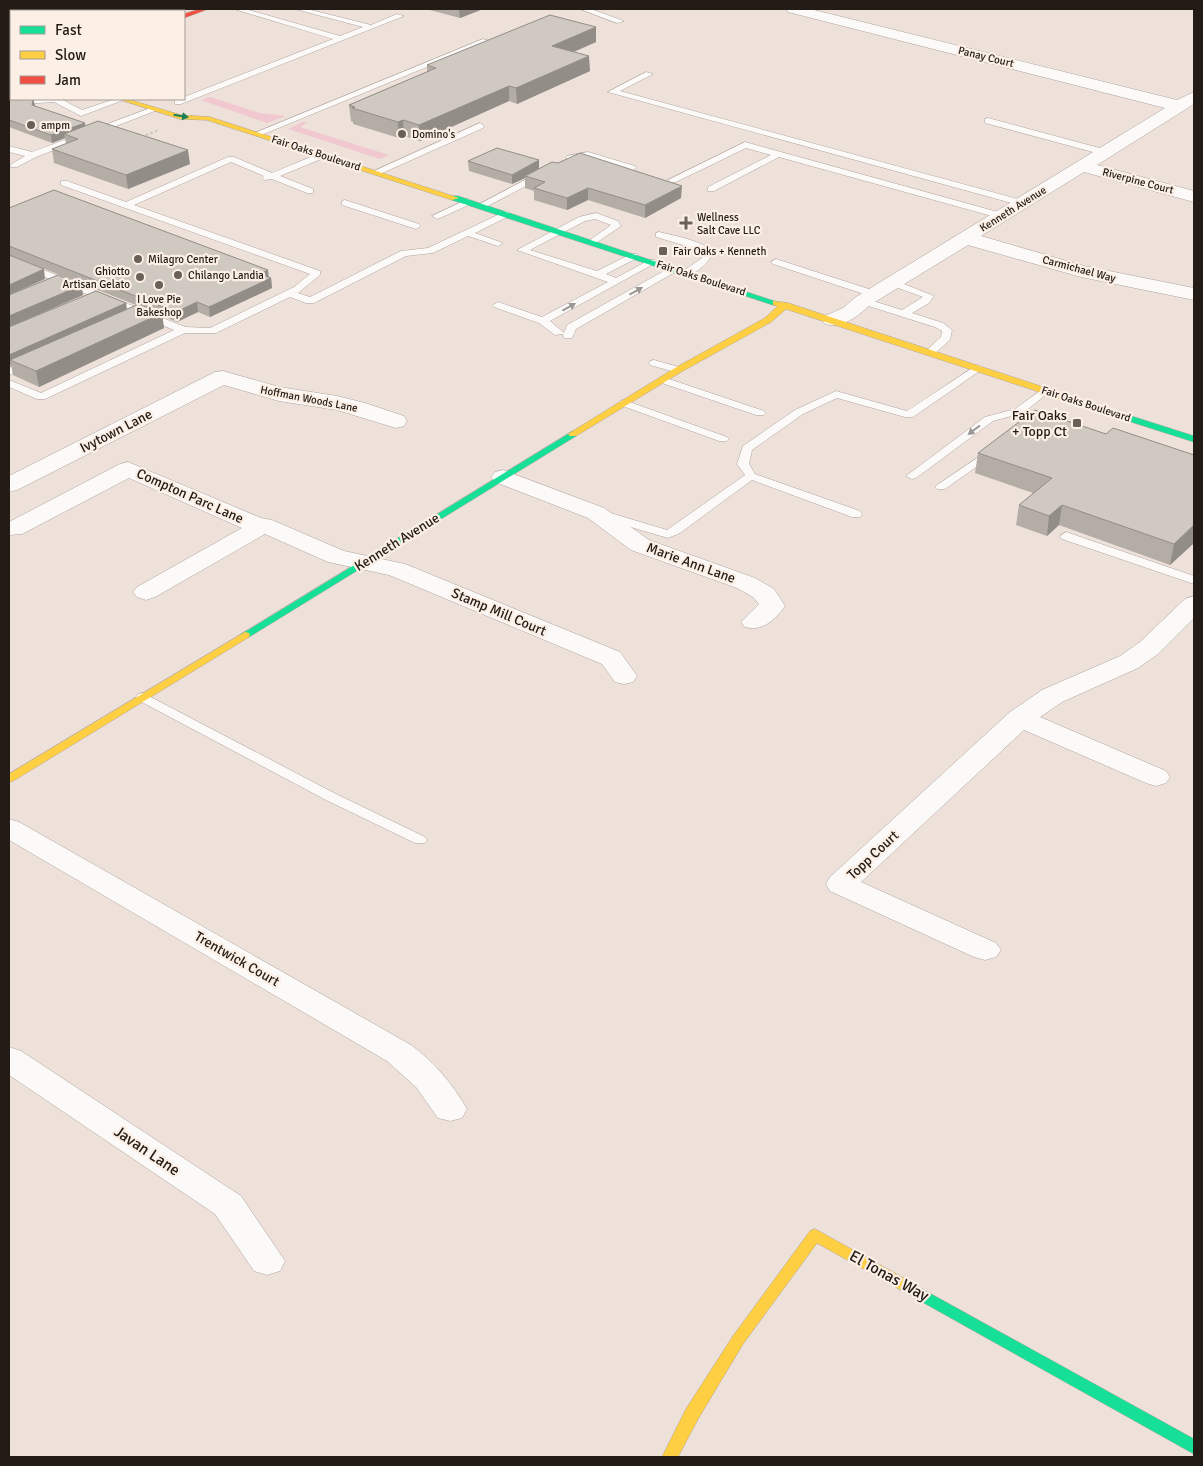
<svg xmlns="http://www.w3.org/2000/svg" width="1203" height="1466" font-family="Signika,sans-serif">
<rect width="100%" height="100%" fill="#ede1d9"/>
<g fill="#f1c8d0">
<polygon points="210,97 260,113 286,116 267,123 201,100"/>
<polygon points="303,122 308,122 300,127 389,155 380,159 288,129"/>
</g>
<g fill="none" stroke-linecap="round" stroke-linejoin="round">
<g stroke="#aea49e" stroke-width="1">
<g id="lane">
<polygon points="234,9 245,9 340,36 363,27 295,9 307,9 371,25 397,14 404,16 181,104 175,104 175,100 184,99 184,97 333,39"/>
<polygon points="580,9 591,9 624,21 617,23"/>
<polygon points="483,39 490,41 259,136 252,134"/>
<polygon points="646,72 653,74 620,91 1025,201 1027,203 1022,206 1019,205 608,92"/>
<polygon points="29,99 61,99 82,110 115,99 126,99 81,116 54,102 9,105 9,101"/>
<polygon points="153,107 160,109 36,157 17,167 11,167 10,165 25,156 9,152 9,146 32,152"/>
<polygon points="988,118 1107,150 1108,152 1104,155 985,123 985,119"/>
<polygon points="480,123 484,126 483,128 380,174 374,174 372,172"/>
<polygon points="745,142 1005,214 1007,216 1002,219 999,218 779,157 714,191 708,191 708,187 771,155 746,148 676,182 670,182 668,180"/>
<polygon points="323,152 327,155 326,157 280,176 313,189 313,193 307,193 272,179 264,180 262,178 264,176 231,162 134,205 320,271 320,275 298,293 310,297 401,251 428,248 506,211 509,212 509,216 475,233 503,243 498,246 468,236 433,253 406,256 314,303 306,303 290,297 216,333 185,333 45,399 37,399 9,387 9,380 41,393 174,330 9,262 9,256 185,327 210,328 294,287 310,274 61,185 61,181 67,181 126,202 228,157 234,157 272,173"/>
<polygon points="588,152 635,166 636,168 632,171 588,158 570,161 566,158 567,156"/>
<polygon points="540,172 543,173 543,177 484,208 478,208 476,206"/>
<polygon points="468,199 471,200 471,204 440,218 437,219 432,216"/>
<polygon points="345,200 419,224 421,226 416,229 413,228 342,205 342,201"/>
<polygon points="596,213 618,221 621,226 593,245 590,244 590,240 611,225 595,219 585,221 530,250 597,271 631,254 637,254 637,258 606,274 616,278 649,260 655,260 657,262 550,321 564,333 567,325 671,267 677,267 677,271 576,329 572,338 564,338 563,334 555,335 539,323 494,307 493,305 498,302 542,317 608,282 517,250 579,217"/>
<path d="M659 232C675 236 701 240 713 252 710 262 694 277 683 275V271L702 258 703 253 693 248 656 237V233Z"/>
<polygon points="776,259 878,292 879,294 878,296 870,296 773,264 771,262"/>
<polygon points="894,280 934,296 929,303 912,313 943,323 952,330 950,340 934,354 926,354 925,352 941,337 942,331 935,327 859,303 858,301 863,298 902,310 923,297 890,285 889,283"/>
<polygon points="29,360 33,361 34,363 33,365 9,375 9,368"/>
<polygon points="654,360 682,368 683,370 678,373 650,365 649,363 650,361"/>
<polygon points="977,365 981,366 982,368 981,370 913,417 905,417 837,398 803,414 752,450 749,464 755,474 860,511 862,514 860,517 852,517 752,480 680,533 668,538 600,518 598,515 604,511 667,530 745,475 737,464 743,446 795,410 836,391 907,411"/>
<polygon points="663,377 764,411 766,413 764,415 756,415 659,382 658,380 659,378"/>
<polygon points="1044,388 1048,389 1049,391 1048,393 1023,413 993,421 916,478 912,479 906,476 985,417 1015,409"/>
<polygon points="624,400 727,437 729,439 727,441 719,441 620,405 619,403 620,401"/>
<polygon points="992,448 998,451 996,453 945,489 937,489 935,487 937,485"/>
<polygon points="1066,532 1194,576 1194,584 1062,539 1060,536"/>
<polygon points="143,693 336,794 425,837 427,840 425,843 415,843 326,800 138,700 136,697 138,694"/>
</g>
</g>
<g stroke="#aea49e" stroke-width="1">
<g id="street">
<path d="M786 9H810L1177 100 1194 92V104L1097 165 1194 191V202L1084 172 981 236 1084 266 1194 288V300L1081 277 968 245 870 305C858 316 842 329 825 324L822 320 825 316 843 308 856 297 1165 108 788 12Z"/>
<polygon points="223,371 279,387 337,396 365,403 404,416 407,421 404,426 396,428 337,410 279,401 224,385 17,490 9,492 9,476 215,372"/>
<polygon points="128,462 261,518 272,520 344,551 405,564 620,652 637,676 633,682 624,684 615,682 602,664 389,575 328,562 265,534 155,597 146,600 137,597 133,592 137,587 242,528 129,478 22,534 9,535 9,522 120,464"/>
<path d="M503 470 604 508 649 540 755 578 774 589 785 606C775 620 762 632 745 627L741 622 759 604 753 597 737 588 631 550 588 518 495 482 491 477 495 472Z"/>
<polygon points="1194,596 1194,618 1158,654 1138,668 1062,702 1040,717 1166,771 1170,777 1166,783 1156,786 1146,783 1024,730 861,882 996,943 1001,950 996,957 985,960 974,957 830,891 826,884 830,877 1010,712 1042,690 1120,656 1140,642 1185,599"/>
<path d="M9 819 19 822 411 1045C434 1062 452 1083 467 1109L462 1118 450 1121 438 1118 416 1087 387 1061 9 840Z"/>
<polygon points="9,1047 21,1051 241,1196 285,1261 280,1271 267,1275 254,1271 215,1214 9,1075"/>
</g>
</g>
<g stroke="#aea49e" stroke-width="1">
<g id="fast">
<polygon points="452,196 458,196 780,303 779,305 773,305 452,200"/>
<polygon points="1125,414 1194,436 1194,442 1122,419 1120,417"/>
<polygon points="573,431 578,434 576,436 249,637 241,637 240,635"/>
<polygon points="904,1279 1194,1439 1194,1454 899,1289 896,1285 899,1281"/>
</g>
</g>
<g stroke="#aea49e" stroke-width="1">
<g id="slow">
<polygon points="11,66 11,70 9,71 9,67"/>
<polygon points="118,99 127,99 181,115 210,117 459,198 452,200 207,120 180,119"/>
<polygon points="773,301 788,303 1128,415 1130,417 1125,420 1122,419 786,309 771,322 681,372 576,436 570,436 568,434 675,368 765,318 778,306 773,305"/>
<polygon points="245,632 249,633 250,635 249,637 13,781 9,782 9,774"/>
<polygon points="815,1229 909,1281 912,1285 909,1289 904,1291 899,1289 817,1243 743,1344 698,1419 678,1457 662,1457 686,1409 733,1336 810,1231"/>
</g>
</g>
<g stroke="#aea49e" stroke-width="1">
<g id="jam">
<polygon points="200,9 208,9 184,18 184,14"/>
<polygon points="9,59 11,60 11,64 9,63"/>
</g>
</g>
<polyline stroke="#c8c4c2" stroke-width="2" stroke-dasharray="2.5 2.5" stroke-linecap="butt" points="141,137 159,130"/>
<use href="#lane" fill="#fcfaf9" fill-rule="evenodd"/>
<use href="#street" fill="#fcfaf9" fill-rule="evenodd"/>
<use href="#fast" fill="#16e098" fill-rule="evenodd"/>
<use href="#slow" fill="#ffcf43" fill-rule="evenodd"/>
<use href="#jam" fill="#f24e42" fill-rule="evenodd"/>
</g>
<g fill="#b3ada6">
<polygon points="426,9 483,9 460,18"/>
<polygon points="596,27 596,42 574,52 590,71 517,104 509,101 420,141 404,136 399,138 353,124 353,122 351,121 349,105 427,72 427,65"/>
<polygon points="9,99 34,99 34,106 85,123 85,126 190,164 128,189 54,163 52,149 66,144 65,138 52,143 9,127"/>
<polygon points="468,161 539,168 681,198 645,218 588,200 567,210 534,200 534,191 525,188 525,178 512,184 469,171"/>
<polygon points="9,208 269,278 271,278 272,288 210,317 198,312 177,322 162,316 164,328 39,387 13,375 11,365 9,366 9,295 83,295 10,327 126,303 127,309 136,305 9,255"/>
<polygon points="1106,434 1194,455 1194,543 1170,565 1059,525 1047,536 1016,525 1019,505 1033,493 975,473 978,453"/>
</g>
<g fill="#928d87">
<polygon points="459,9 483,9 460,18"/>
<polygon points="596,27 596,42 552,61 552,46"/>
<polygon points="589,56 590,71 517,104 516,88"/>
<polygon points="509,86 509,101 420,141 419,125"/>
<polygon points="33,99 35,105 33,113 32,105"/>
<polygon points="403,120 404,136 399,138 398,122"/>
<polygon points="85,123 86,130 64,134 65,138 52,143 51,135"/>
<polygon points="188,150 190,164 128,189 126,175"/>
<polygon points="539,160 539,170 525,176 525,178 512,184 512,175"/>
<polygon points="682,186 681,198 645,218 645,205"/>
<polygon points="588,188 588,200 567,210 567,198"/>
<polygon points="44,269 45,279 9,295 9,285"/>
<polygon points="268,270 269,279 271,278 272,288 210,317 209,307 259,274"/>
<polygon points="82,285 83,295 9,327 9,316"/>
<polygon points="197,302 198,312 177,322 176,312"/>
<polygon points="126,303 127,313 10,360 11,365 9,366 9,355"/>
<polygon points="162,313 164,328 39,387 36,371"/>
<polygon points="1062,505 1059,525 1047,536 1049,516"/>
<polygon points="1194,525 1194,543 1170,565 1174,544"/>
</g>
<g fill="#d0c9c1" stroke="#928d87">
<polygon points="550,15 596,27 552,46 589,56 516,88 509,86 419,125 403,120 398,122 352,108 355,107 349,105 436,68 427,65"/>
<polygon points="9,99 33,99 32,105 85,123 51,135 9,120"/>
<polygon points="98,121 188,150 126,175 52,149 78,139 64,134"/>
<polygon points="497,148 539,160 512,175 468,161"/>
<polygon points="580,153 682,186 645,205 588,188 567,198 534,188 545,182 525,176 552,162 558,163"/>
<polygon points="54,190 268,270 259,274 271,278 209,307 197,302 176,312 9,246 9,208"/>
<polygon points="9,255 44,269 9,285"/>
<polygon points="58,275 82,285 9,316 9,295"/>
<polygon points="96,291 126,303 9,355 9,327"/>
<polygon points="139,304 162,313 36,371 10,360"/>
<polygon points="1035,410 1106,434 1113,428 1194,455 1194,525 1174,544 1062,505 1049,516 1019,505 1052,478 978,453"/>
</g>
<defs><path id="oneway-solid" d="M-6-.8H1V-3.2L6.5 0L1 3.2V.8H-6Z" transform="scale(1.25)"/></defs>
<use fill="#1c7e57" href="#oneway-solid" transform="translate(181 116) rotate(9)"/>
<g fill="#9a9693">
<use href="#oneway-solid" transform="translate(636 291) rotate(-29)"/>
<use href="#oneway-solid" transform="translate(569 307) rotate(-29)"/>
<use href="#oneway-solid" transform="translate(974 430) rotate(143)"/>
</g>
<g fill="#6a605a" stroke="#fcefe6" stroke-width="2">
<circle cx="31" cy="125" r="5"/>
<circle cx="402" cy="134" r="5"/>
<path d="M683.5 215.5h5v5h5v5h-5v5h-5v-5h-5v-5h5z"/>
<rect x="658" y="246" width="10" height="10" rx="2.5"/>
<circle cx="138" cy="259" r="5"/>
<circle cx="178" cy="275" r="5"/>
<circle cx="140" cy="277" r="5"/>
<circle cx="159" cy="285" r="5"/>
<rect x="1072" y="418" width="10" height="10" rx="2.5"/>
</g>
<g text-anchor="middle" dominant-baseline="central" stroke-width="4.5" stroke-linejoin="round" paint-order="stroke">
<g font-size="11" fill="#231b16" stroke="#fcefe6">
<text transform="translate(986 57) rotate(14)">Panay Court</text>
<text transform="translate(316 153) rotate(18)">Fair Oaks Boulevard</text>
<text transform="translate(1138 181) rotate(15)">Riverpine Court</text>
<text transform="translate(1013 209) rotate(-32)">Kenneth Avenue</text>
<text transform="translate(1079 269) rotate(15)">Carmichael Way</text>
<text transform="translate(701 278) rotate(18)">Fair Oaks Boulevard</text>
<text transform="translate(309 399) rotate(11)">Hoffman Woods Lane</text>
<text transform="translate(1086 404) rotate(18)">Fair Oaks Boulevard</text>
</g>
<g font-size="11" fill="#231b16" stroke="#fcefe6" text-anchor="start">
<text x="41" y="125">ampm</text>
<text x="412" y="134">Domino's</text>
<text x="697" y="217">Wellness<tspan x="697" dy="13">Salt Cave LLC</tspan></text>
<text x="673" y="251">Fair Oaks + Kenneth</text>
<text x="148" y="259">Milagro Center</text>
<text x="130" y="271" text-anchor="end">Ghiotto<tspan x="130" dy="13">Artisan Gelato</tspan></text>
<text x="188" y="275">Chilango Landia</text>
<text x="159" y="299" text-anchor="middle">I Love Pie<tspan x="159" dy="13">Bakeshop</tspan></text>
</g>
<g font-size="14" fill="#231b16" stroke="#fcefe6" text-anchor="end">
<text x="1067" y="415">Fair Oaks<tspan x="1067" dy="16">+ Topp Ct</tspan></text>
</g>
<g font-size="14" fill="#231b16" stroke="#fcefe6">
<text transform="translate(116 431) rotate(-27)">Ivytown Lane</text>
<text transform="translate(190 496) rotate(24)">Compton Parc Lane</text>
<text transform="translate(397 542) rotate(-32)">Kenneth Avenue</text>
<text transform="translate(691 563) rotate(20)">Marie Ann Lane</text>
<text transform="translate(499 612) rotate(23)">Stamp Mill Court</text>
<text transform="translate(873 855) rotate(-43)">Topp Court</text>
<text transform="translate(237 959) rotate(30)">Trentwick Court</text>
</g>
<g font-size="16" fill="#231b16" stroke="#fcefe6">
<text transform="translate(147 1151) rotate(34)">Javan Lane</text>
<text transform="translate(889 1276) rotate(29)">El Tonas Way</text>
</g>
</g>
<rect width="1203" height="1466" fill="none" stroke="#231b16" stroke-width="20"/>
<rect x="10" y="10" width="175" height="90" fill="#fcefe6" stroke="#a59a93"/>
<rect x="20" y="26" width="25" height="8" fill="#16e098" stroke="#a59a93"/>
<text x="55" y="35" font-size="15" fill="#231b16">Fast</text>
<rect x="20" y="51" width="25" height="8" fill="#ffcf43" stroke="#a59a93"/>
<text x="55" y="60" font-size="15" fill="#231b16">Slow</text>
<rect x="20" y="76" width="25" height="8" fill="#f24e42" stroke="#a59a93"/>
<text x="55" y="85" font-size="15" fill="#231b16">Jam</text>
</svg>
